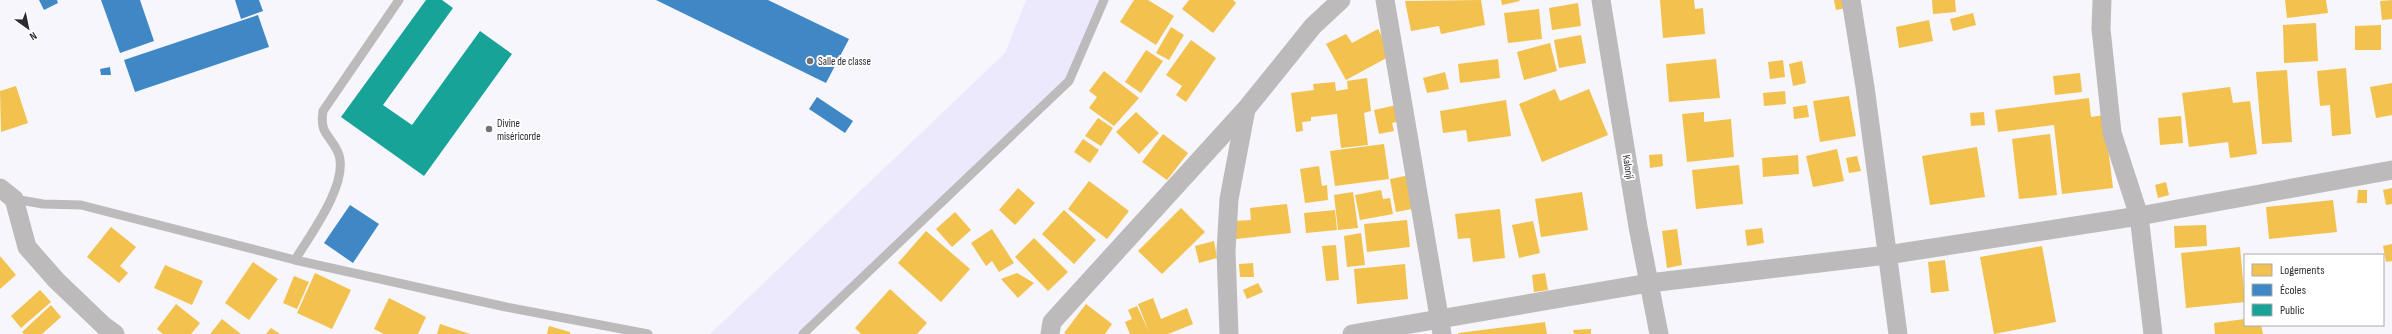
<svg xmlns="http://www.w3.org/2000/svg" width="2392" height="334" font-family="'Sofia Sans Condensed',sans-serif">
<rect width="100%" height="100%" fill="#f7f6fc"/>
<polygon fill="#ede9fd" points="1026,0 1104,0 1069,81 803,334 710,334 1005,53"/>
<g fill="#f2c14e">
<polygon points="1134,0 1148,0 1174,16 1156,45 1120,22"/>
<polygon points="1189,0 1233,0 1236,3 1213,33 1182,9"/>
<polygon points="1481,0 1485,25 1441,34 1439,26 1411,31 1405,1"/>
<polygon points="1501,0 1519,0 1520,1 1502,5"/>
<polygon points="1660,0 1694,0 1695,9 1703,8 1705,34 1663,38"/>
<polygon points="1834,0 1845,0 1846,8 1836,10"/>
<polygon points="1932,0 1955,0 1956,12 1933,14"/>
<polygon points="2285,0 2326,0 2328,13 2287,18"/>
<polygon points="2392,0 2392,19 2382,20 2380,1"/>
<polygon points="1578,3 1581,26 1552,30 1549,8"/>
<polygon points="1539,9 1542,39 1508,43 1504,13"/>
<polygon points="1973,13 1976,25 1953,31 1950,19"/>
<polygon points="1929,20 1933,41 1899,48 1896,27"/>
<polygon points="2316,23 2318,61 2284,63 2283,25"/>
<polygon points="2381,25 2381,50 2355,50 2355,26"/>
<polygon points="1171,27 1184,35 1169,60 1156,53"/>
<polygon points="1378,29 1392,55 1346,80 1326,44 1346,34 1352,43"/>
<polygon points="1581,35 1586,63 1559,68 1554,40"/>
<polygon points="1191,40 1216,58 1186,102 1176,95 1182,86 1166,75"/>
<polygon points="1550,43 1557,71 1524,80 1517,52"/>
<polygon points="1146,50 1163,61 1141,93 1125,82"/>
<polygon points="1498,59 1500,78 1460,83 1458,64"/>
<polygon points="1716,59 1720,98 1669,102 1666,64"/>
<polygon points="1783,60 1785,77 1770,79 1768,62"/>
<polygon points="1802,61 1806,83 1793,86 1789,64"/>
<polygon points="2346,68 2351,134 2332,136 2330,105 2320,106 2317,71"/>
<polygon points="2287,70 2292,142 2262,144 2256,72"/>
<polygon points="1104,71 1139,98 1114,126 1089,108 1097,97 1089,91"/>
<polygon points="1445,72 1449,89 1427,93 1423,78"/>
<polygon points="2080,73 2082,92 2055,95 2053,76"/>
<polygon points="1367,78 1371,111 1364,113 1368,145 1341,148 1337,114 1311,117 1311,121 1302,122 1303,131 1296,132 1291,93 1314,90 1313,84 1335,82 1336,91 1348,89 1347,81"/>
<polygon points="2392,83 2392,115 2376,118 2370,87"/>
<polygon points="16,86 28,123 1,132 0,91"/>
<polygon points="2230,87 2233,103 2250,101 2257,154 2230,158 2228,142 2189,147 2182,93"/>
<polygon points="1555,89 1560,101 1589,89 1608,135 1542,162 1519,104"/>
<polygon points="1785,91 1786,104 1764,106 1763,93"/>
<polygon points="1849,96 1856,136 1820,142 1813,101"/>
<polygon points="2089,98 2091,117 2104,115 2113,188 2062,194 2054,125 1998,132 1995,110"/>
<polygon points="1506,100 1511,136 1468,142 1466,130 1443,133 1440,111"/>
<polygon points="1401,104 1405,120 1392,123 1394,131 1379,134 1374,110"/>
<polygon points="1807,105 1809,117 1794,119 1793,107"/>
<polygon points="1136,112 1159,133 1139,154 1116,132"/>
<polygon points="1704,112 1704,122 1731,119 1734,157 1687,162 1682,114"/>
<polygon points="1984,112 1985,125 1971,126 1970,113"/>
<polygon points="2181,116 2183,143 2160,145 2158,118"/>
<polygon points="1098,118 1113,128 1101,146 1085,136"/>
<polygon points="1163,134 1188,153 1167,180 1142,162"/>
<polygon points="2050,134 2057,195 2019,199 2012,139"/>
<polygon points="1083,139 1099,150 1090,163 1074,152"/>
<polygon points="1384,144 1389,179 1335,186 1330,151"/>
<polygon points="1977,147 1985,197 1930,205 1922,156"/>
<polygon points="1837,149 1844,181 1813,187 1806,156"/>
<polygon points="1662,154 1663,166 1650,168 1649,155"/>
<polygon points="1798,155 1799,174 1763,177 1762,158"/>
<polygon points="1857,156 1861,171 1849,173 1846,158"/>
<polygon points="1739,165 1743,204 1696,209 1692,170"/>
<polygon points="1319,166 1322,186 1327,185 1328,200 1305,203 1300,169"/>
<polygon points="1410,175 1417,208 1396,212 1390,179"/>
<polygon points="1089,181 1129,211 1107,239 1068,209"/>
<polygon points="2166,182 2169,195 2158,198 2155,185"/>
<polygon points="1018,188 1035,203 1015,225 999,210"/>
<polygon points="2392,188 2392,204 2386,205 2383,190"/>
<polygon points="1381,190 1383,199 1390,198 1393,214 1360,220 1355,195"/>
<polygon points="2358,190 2367,190 2367,203 2357,203"/>
<polygon points="1353,192 1358,228 1338,230 1334,195"/>
<polygon points="1582,192 1588,230 1541,237 1535,199"/>
<polygon points="2333,200 2337,232 2269,239 2266,207"/>
<polygon points="1287,204 1291,233 1236,239 1234,221 1251,220 1250,208"/>
<polygon points="1181,208 1205,232 1162,274 1138,251"/>
<polygon points="1500,209 1505,258 1473,262 1470,238 1458,239 1455,214"/>
<polygon points="1064,210 1096,240 1074,264 1042,234"/>
<polygon points="1335,210 1337,230 1306,233 1304,213"/>
<polygon points="955,212 971,230 952,247 936,229"/>
<polygon points="1407,220 1410,247 1367,252 1364,224"/>
<polygon points="1533,221 1540,253 1519,258 1512,225"/>
<polygon points="2206,225 2207,246 2175,248 2174,226"/>
<polygon points="111,227 136,247 120,266 128,273 119,283 87,257"/>
<polygon points="1762,228 1764,243 1747,246 1745,230"/>
<polygon points="992,229 1014,263 999,272 992,261 986,266 971,243"/>
<polygon points="1677,229 1682,265 1667,268 1662,231"/>
<polygon points="926,231 970,269 941,302 898,263"/>
<polygon points="1361,233 1365,265 1347,267 1344,236"/>
<polygon points="1034,238 1068,272 1048,291 1015,257"/>
<polygon points="1214,241 1217,258 1199,263 1195,246"/>
<polygon points="2392,244 2392,261 2386,262 2383,246"/>
<polygon points="1336,245 1339,280 1326,281 1322,246"/>
<polygon points="2042,246 2056,322 1994,334 1980,257"/>
<polygon points="2240,247 2245,302 2186,308 2181,253"/>
<polygon points="0,256 16,275 0,289"/>
<polygon points="1945,260 1949,291 1931,293 1928,262"/>
<polygon points="253,262 278,279 249,320 225,303"/>
<polygon points="1253,263 1254,277 1240,277 1239,264"/>
<polygon points="1405,264 1408,299 1357,304 1354,269"/>
<polygon points="165,265 203,281 192,305 154,288"/>
<polygon points="315,273 351,290 332,329 297,313"/>
<polygon points="1017,273 1034,283 1018,298 1001,279"/>
<polygon points="1545,273 1548,290 1534,292 1532,275"/>
<polygon points="294,276 309,282 297,309 283,303"/>
<polygon points="1258,283 1263,292 1247,299 1243,290"/>
<polygon points="890,289 927,323 917,334 861,334 855,328"/>
<polygon points="40,290 51,302 21,328 11,316"/>
<polygon points="389,298 426,317 418,334 384,334 374,329"/>
<polygon points="1153,298 1161,319 1187,308 1193,324 1168,334 1130,334 1125,322 1132,319 1128,310 1137,306 1149,332 1138,304"/>
<polygon points="176,304 200,323 191,334 163,334 157,329"/>
<polygon points="1086,304 1112,324 1105,334 1066,334 1064,333"/>
<polygon points="51,305 61,317 42,334 24,334 22,332"/>
<polygon points="222,319 241,334 210,334"/>
<polygon points="2245,319 2245,325 2261,325 2263,334 2215,334 2214,323"/>
<polygon points="1545,322 1547,334 1458,334 1458,333"/>
<polygon points="440,324 470,334 437,334"/>
<polygon points="549,326 570,332 570,334 547,334"/>
<polygon points="271,328 280,334 266,334"/>
<polygon points="1591,329 1591,334 1574,334 1573,330"/>
</g>
<g fill="#3f88c5">
<polygon points="39,0 57,0 58,3 44,10"/>
<polygon points="101,0 140,0 154,41 120,53"/>
<polygon points="235,0 259,0 263,11 241,19"/>
<polygon points="656,0 768,0 849,39 826,83"/>
<polygon points="258,15 269,47 135,92 124,60"/>
<polygon points="110,67 111,75 101,75 100,69"/>
<polygon points="817,97 853,121 845,133 809,109"/>
<polygon points="350,205 379,224 353,263 324,243"/>
</g>
<polygon fill="#17a398" points="426,0 442,0 453,8 383,105 412,125 480,31 512,54 424,176 341,117"/>
<g fill="none" stroke-linecap="round" stroke-linejoin="round">
<g stroke="#bcbabb" stroke-width="9">
<polyline points="14,199 43,204 81,205 295,260 506,307 648,334"/>
<path d="M295 260C310 235 348 185 339 155 332 135 319 136 323 111L399 0"/>
<polyline points="803,334 1069,81 1104,0"/>
</g>
<g stroke="#bcbabb" stroke-width="19">
<polyline points="1385,0 1442,334"/>
<polyline points="1601,0 1638,227 1659,334"/>
<polyline points="1851,0 1865,87 1898,334"/>
<polyline points="2102,0 2101,29 2112,133 2139,216 2153,334"/>
<polyline points="0,188 14,199 27,247 56,280 104,326 115,334"/>
<polyline points="1050,334 1052,322 1246,109 1313,26 1341,0"/>
<polyline points="1229,334 1226,251 1229,199 1246,109"/>
<polyline points="1352,334 1649,283 1887,255 2139,216 2392,170"/>
</g>
</g>
<g fill="#737278" stroke="#fff" stroke-width="1.5">
<circle cx="810" cy="61" r="4"/>
<circle cx="489" cy="129" r="4"/>
</g>
<g text-anchor="middle" dominant-baseline="central" stroke-width="4" stroke-linejoin="round" paint-order="stroke">
<g font-size="11" fill="#2c2b31" stroke="#fff" text-anchor="start">
<text x="818" y="61">Salle de classe</text>
<text x="497" y="123">Divine<tspan x="497" dy="13">miséricorde</tspan></text>
</g>
<g font-size="11" fill="#2c2b31" stroke="#fff">
<text transform="translate(1628 167) rotate(81)">Kalonji</text>
</g>
</g>
<rect x="2244" y="254" width="140" height="72" fill="#ffffff" stroke="#abaaad"/>
<rect x="2252" y="264" width="20" height="12" fill="#f2c14e" stroke="#abaaad"/>
<text x="2280" y="274" font-size="12" fill="#2c2b31">Logements</text>
<rect x="2252" y="284" width="20" height="12" fill="#3f88c5" stroke="#abaaad"/>
<text x="2280" y="294" font-size="12" fill="#2c2b31">Écoles</text>
<rect x="2252" y="304" width="20" height="12" fill="#17a398" stroke="#abaaad"/>
<text x="2280" y="314" font-size="12" fill="#2c2b31">Public</text>
<g transform="translate(28 28) rotate(147)" stroke="#ffffff" stroke-width="3" paint-order="stroke">
<path d="M0-3L7 15L0 10L-7 15Z" fill="#2c2b31"/>
<text y="-6" font-size="11" font-weight="bold" text-anchor="middle" fill="#2c2b31">N</text>
</g>
</svg>
